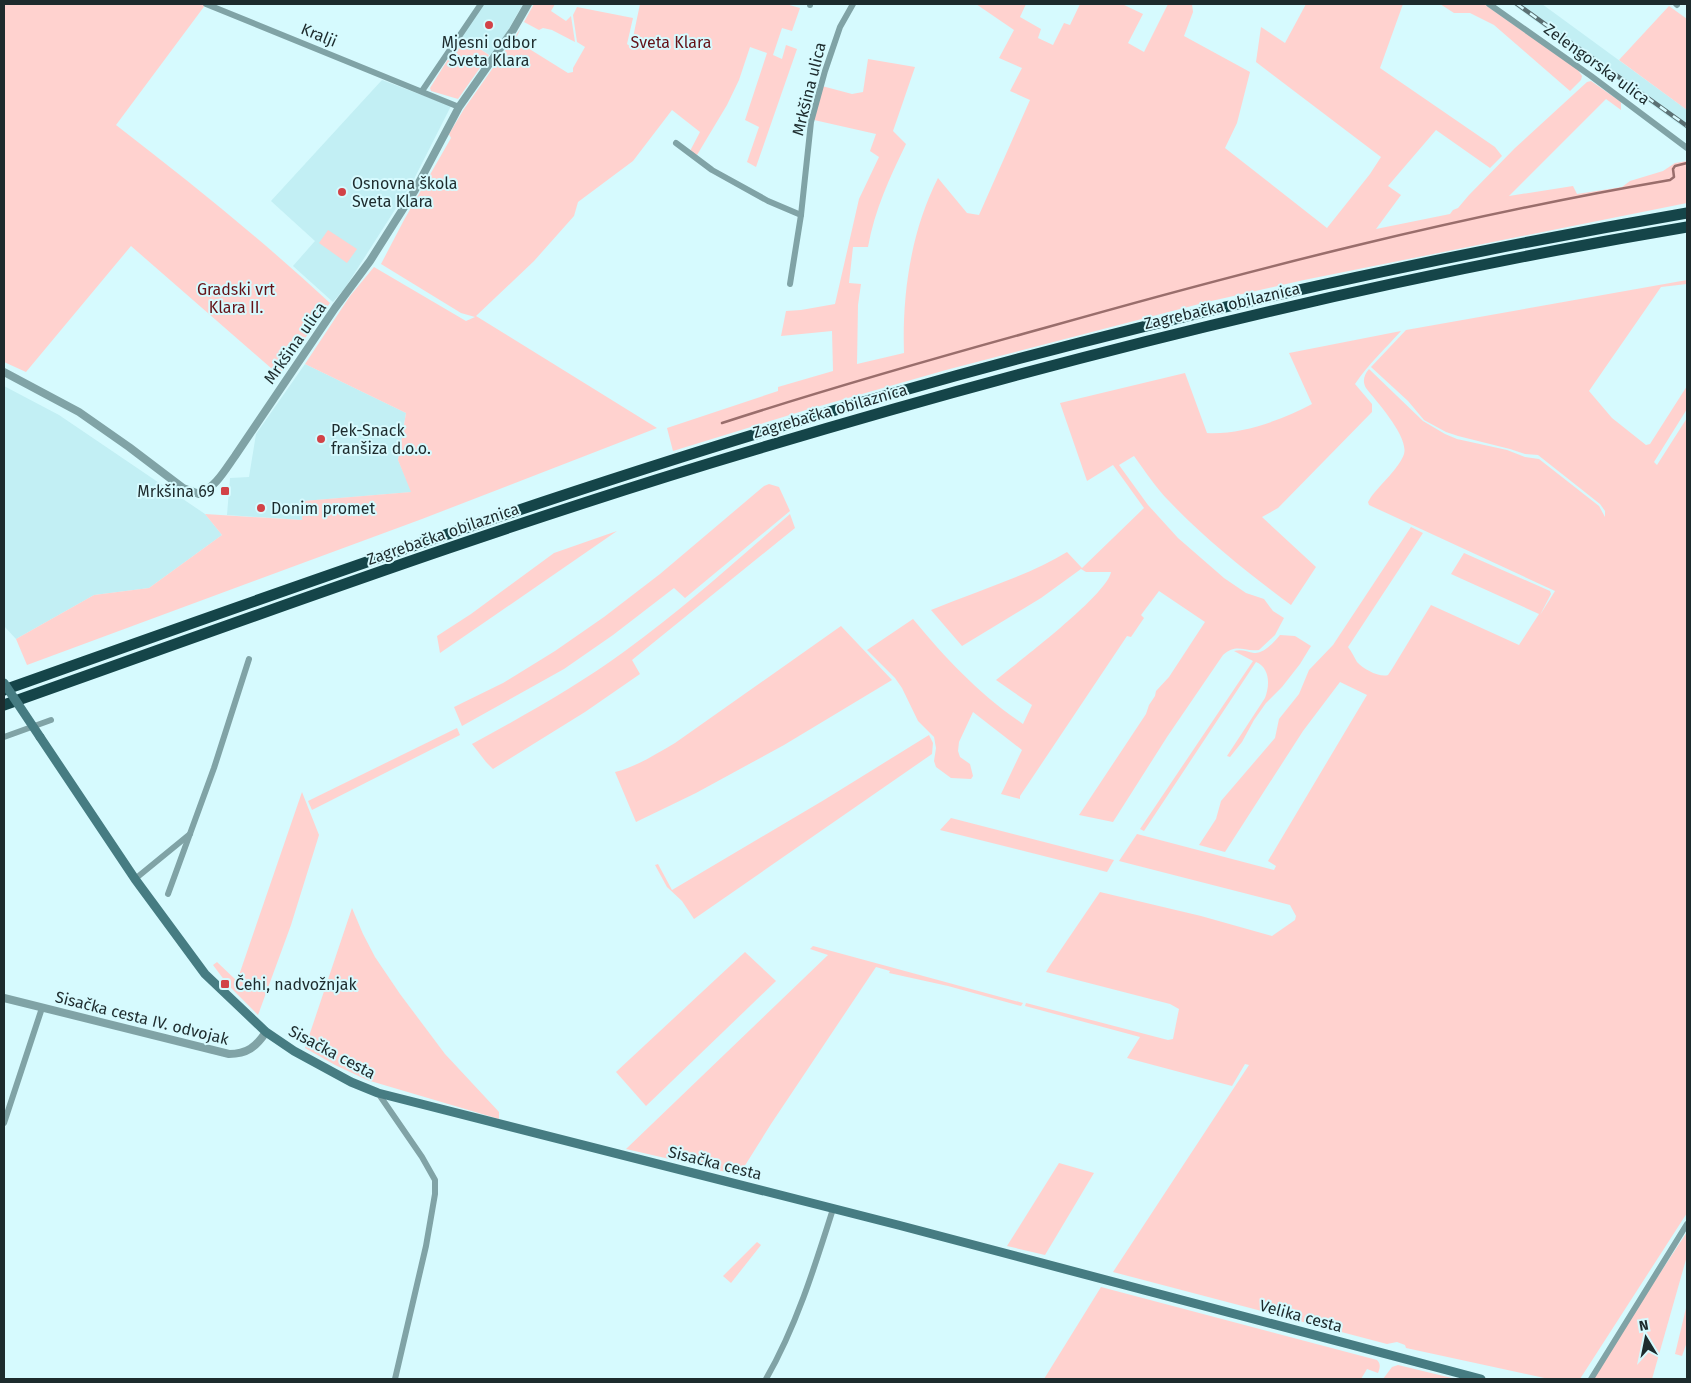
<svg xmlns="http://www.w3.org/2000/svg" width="1691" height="1383" font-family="'Fira Sans',sans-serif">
<rect width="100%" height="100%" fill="#d6fafe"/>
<g fill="#c2eff4">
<polygon points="482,4 523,4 508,30 491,56 462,37"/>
<polygon points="1512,4 1542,4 1687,110 1687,130"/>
<polygon points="382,80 451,106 412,183 345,288 333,302 293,266 315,241 271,201"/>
<polygon points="305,364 406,413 398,460 412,492 304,501 302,520 227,515 230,478 249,477 256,434"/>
<polygon points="4,386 59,415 205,514 222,535 149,588 94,595 16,639 4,626"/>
</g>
<g fill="#ffd2cf">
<path d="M4 4H206L116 125C190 182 262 240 330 303L279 375 131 246 26 372 4 362Z"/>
<polygon points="534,4 555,4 551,11 566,21 571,16 575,42 552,30 543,28 539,30 524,22"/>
<polygon points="640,4 786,4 800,8 792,31 782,28 773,55 782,59 786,45 797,49 756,167 747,162 759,127 745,120 767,53 750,47 739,80 727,105 697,155 690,151 700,132 672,110 633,161 578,202 574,216 534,261 476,316 657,428 422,519 27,665 16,639 94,595 149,588 222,535 205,514 302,520 303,501 411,492 398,460 406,413 305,364 350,296 374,267 466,321 475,317 461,313 381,264 404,220 451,138 449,134 464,109 521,28 515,40 568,73 573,72 573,68 585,47 577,42 573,15 577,7 633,18 627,44 631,47"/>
<path d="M976 4H1026L1020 17 1041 29 1038 38 1053 45 1064 23 1070 25 1080 4H1122L1143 14 1128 43 1144 52 1168 4H1192L1193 12 1184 36 1250 72 1237 123 1225 148 1327 228 1370 174 1381 157 1256 62 1261 27 1285 43 1306 4H1403L1380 68 1495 147 1502 156 1490 168 1436 130 1388 186 1401 195 1376 229 1450 214 1453 210 1458 208 1469 195 1515 148 1587 82 1591 81 1621 102V110L1606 99 1509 196 1573 186 1577 194 1622 187 1630 181 1663 171 1675 163 1687 161V203L1304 280 1207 302 946 370 806 410 673 451 667 428 778 391V387L833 371 832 331 781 336 786 311 801 310 835 304 859 199 879 157 870 151 876 134 814 120 822 86 852 94 863 92 868 59 915 67 893 131 906 144C889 179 875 209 868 247H853L849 283 861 284 858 305 857 364 904 353C902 294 911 231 938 178L967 213 979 215 1030 100 1010 91 1022 68 999 58 1014 30Z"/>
<polygon points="1440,4 1484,4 1578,70 1582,76 1581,80 1570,91 1494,25 1470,13 1454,13"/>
<polygon points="1669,6 1687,19 1687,110 1619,60"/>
<polygon points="462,37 489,55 458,99 431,91 430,88"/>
<polygon points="328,230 357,249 347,263 319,243"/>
<path d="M1687 280V284L1661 287 1589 391 1612 418 1646 445 1650 444 1687 386V409L1654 462 1657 465 1687 418V1213L1580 1379H1549L1406 1348 1405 1345 1397 1342 1387 1344 1113 1272 1249 1065 1245 1064 1232 1086 1127 1058 1140 1037 1025 1006 1026 1003 1168 1040 1173 1039 1179 1009 1170 1004 1046 972 1049 967 1100 892 1201 916 1272 936 1295 920 1296 916 1290 905 1119 861 1137 834 1274 870 1276 866 1268 861 1367 695 1340 682 1303 731 1225 852 1199 845 1216 819 1221 801 1275 738 1279 719 1299 694 1309 670 1333 645 1411 527 1423 533 1348 647C1352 652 1354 657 1357 662 1363 669 1380 678 1388 675L1392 669 1431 605 1519 645 1539 614 1451 574 1464 553 1550 591 1551 594 1540 615 1555 591 1369 505 1368 502 1371 497C1380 485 1400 467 1404 454 1409 437 1377 402 1366 388 1362 381 1364 375 1369 369L1423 421 1445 434 1457 439 1507 450 1525 457 1539 459 1599 506 1605 517V511L1600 504 1538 455 1525 454 1510 449 1458 436 1446 432 1424 420 1408 401 1371 367 1406 330Z"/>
<path d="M1401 331C1386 348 1368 364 1355 384L1372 404V412L1278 508 1262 517 1316 567 1291 605C1248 573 1206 540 1169 501 1156 488 1145 471 1134 456L1119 465 1148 505 1178 538 1224 578 1246 593 1264 599 1273 611 1284 618 1275 635 1259 650C1243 652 1237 643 1223 655L1167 737 1113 822 1079 815 1146 714 1149 705 1155 696 1156 691 1169 677 1205 622 1159 591 1141 615 1144 618 1131 637 1127 636 1020 796V799L1001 794 1022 750 973 712 959 742 958 751 960 757 970 764 973 776 971 779 951 778 936 767 934 761 936 748 934 737 918 721 902 688 895 678 867 650 913 619C947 660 979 694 1023 724L1032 705 996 680C1018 662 1107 595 1111 572H1086L1081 569 1041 598 962 646 931 610C976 591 1026 577 1067 552L1082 568 1144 508 1113 465 1087 481 1060 403 1185 373 1207 433C1241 435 1282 420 1312 404L1289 353Z"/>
<polygon points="769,484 779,487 790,511 685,598 674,588 613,635 564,669 462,726 454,707 503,683 555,651 604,617 660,574 764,486"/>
<path d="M790 514 795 528 632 660 640 674 585 712 493 769 486 762 472 744C525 715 577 686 625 651 683 609 736 561 790 514Z"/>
<polygon points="617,531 440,653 437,636 471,614 554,553"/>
<path d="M841 626 892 680 784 745 696 793 636 822 615 772C636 767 656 754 675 743Z"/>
<path d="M1280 635 1295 636 1311 646 1300 664 1282 687 1266 703 1254 720 1242 742 1230 757 1227 756 1265 698C1270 685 1270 668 1256 662L1144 831 1140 829 1253 661 1234 651C1242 649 1247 652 1254 653 1264 654 1274 642 1280 635Z"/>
<polygon points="457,728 460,735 312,810 308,801"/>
<polygon points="929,735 933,743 932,754 694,919 682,901 667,887 655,865 658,864 672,890 824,800"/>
<polygon points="302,792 319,835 291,925 258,1015 228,985 213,965 217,962 237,981"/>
<polygon points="951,818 1114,860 1107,872 940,830"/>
<polygon points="352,908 363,934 375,957 400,994 445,1054 499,1112 499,1119 367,1080 335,1065 305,1048"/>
<polygon points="813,946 1023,1003 1021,1006 948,986 889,973 890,971 876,967 771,1124 739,1175 626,1149 828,955 810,949"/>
<polygon points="745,952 776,981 646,1106 616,1072"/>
<polygon points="1059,1163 1094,1173 1045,1255 1007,1246"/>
<polygon points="1687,1232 1687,1256 1652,1379 1593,1379 1635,1311"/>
<polygon points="757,1242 761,1245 731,1283 723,1276"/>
<path d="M1101 1287 1377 1360C1381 1364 1380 1368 1378 1373L1367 1369 1361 1379H1044Z"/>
<polygon points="1687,1304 1687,1342 1682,1356 1675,1354"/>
<polygon points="1398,1365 1456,1379 1383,1379 1392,1367"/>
</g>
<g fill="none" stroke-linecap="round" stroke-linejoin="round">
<path stroke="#9a6e6c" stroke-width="2.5" d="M722 423C830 388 939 357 1048 327 1253 269 1460 216 1670 180L1674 177 1673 169 1675 166 1687 163"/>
<g stroke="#80a3a6" stroke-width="6">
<polyline points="206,4 459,107"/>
<polyline points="1489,4 1591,76 1687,148"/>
<polyline points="1676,4 1677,5"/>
<polyline points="810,5 810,4"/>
<polyline points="422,91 481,4"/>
<polyline points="676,143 712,170 768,201 801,215"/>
<polyline points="790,284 801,215 811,122 825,71 840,27 853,4"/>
<polyline points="4,737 51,720"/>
<polyline points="135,879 190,834"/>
<polyline points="168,894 214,768 249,659"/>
<polyline points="378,1093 422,1157 435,1180 435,1194 426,1246 395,1379"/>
<polyline points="4,1123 42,1008"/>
<path d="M766 1379C796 1327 815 1266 833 1209"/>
<polyline points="1591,1379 1687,1224"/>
</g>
<g stroke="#80a3a6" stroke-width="8">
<path d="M4 372 79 412 129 447 183 488 199 494C215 488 225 470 235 456L335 308 370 261 415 190 459 107 513 30 528 4"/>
<path d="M4 998 229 1054C247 1054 256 1047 266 1032"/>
</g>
<polyline stroke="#467c82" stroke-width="9" points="40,737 135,879 205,974 266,1032 294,1051 351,1082 378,1093 898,1225 1481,1379"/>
<g stroke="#154549" stroke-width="11">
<path d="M4 690C300 585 595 478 898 392 1157 318 1421 259 1687 213"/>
<path d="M4 705C253 617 501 525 754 450 1060 358 1371 280 1687 227"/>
</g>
<g stroke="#5b7073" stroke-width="4.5">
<polyline id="rail" points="1517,4 1687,126"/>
</g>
<use href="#rail" stroke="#d6fafe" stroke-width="2.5" stroke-dasharray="8" stroke-linecap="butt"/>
<polyline stroke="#467c82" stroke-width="9" points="4,683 40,737"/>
</g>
<g fill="#d24247" stroke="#d6fafe" stroke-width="2">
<circle cx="489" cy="25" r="5"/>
<circle cx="342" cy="192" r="5"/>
<circle cx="321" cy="439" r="5"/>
<rect x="220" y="486" width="10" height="10" rx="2.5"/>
<circle cx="261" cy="508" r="5"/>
<rect x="220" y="979" width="10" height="10" rx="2.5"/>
</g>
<g text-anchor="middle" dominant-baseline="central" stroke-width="4" stroke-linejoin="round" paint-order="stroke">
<g font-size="16" fill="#1d2b2d" stroke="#d6fafe">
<text transform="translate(319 35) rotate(22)">Kralji</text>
<text transform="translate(1597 64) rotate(36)">Zelengorska ulica</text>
<text transform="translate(809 89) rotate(-76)">Mrkšina ulica</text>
<text transform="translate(1222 306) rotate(-13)">Zagrebačka obilaznica</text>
<text transform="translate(295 343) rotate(-55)">Mrkšina ulica</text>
<text transform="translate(830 411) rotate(-16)">Zagrebačka obilaznica</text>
<text transform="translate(443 534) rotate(-19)">Zagrebačka obilaznica</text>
<text transform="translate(142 1018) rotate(14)">Sisačka cesta IV. odvojak</text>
<text transform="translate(332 1052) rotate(28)">Sisačka cesta</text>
<text transform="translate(715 1163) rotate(14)">Sisačka cesta</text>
<text transform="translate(1301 1316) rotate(15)">Velika cesta</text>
</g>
<g font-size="16" fill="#1d2b2d" stroke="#d6fafe" text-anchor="start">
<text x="489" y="42" text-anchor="middle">Mjesni odbor<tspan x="489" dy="18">Sveta Klara</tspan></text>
<text x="352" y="183">Osnovna škola<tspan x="352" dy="18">Sveta Klara</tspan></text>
<text x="331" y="430">Pek-Snack<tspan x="331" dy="18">franšiza d.o.o.</tspan></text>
<text x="215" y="491" text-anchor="end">Mrkšina 69</text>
<text x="271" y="508">Donim promet</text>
<text x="235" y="984">Čehi, nadvožnjak</text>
</g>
<g font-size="16" fill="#651318" stroke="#d6fafe">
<text x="671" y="42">Sveta Klara</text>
<text x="236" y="289">Gradski vrt<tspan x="236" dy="18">Klara II.</tspan></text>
</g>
</g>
<rect width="1691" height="1383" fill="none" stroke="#1d2b2d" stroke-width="10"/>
<g transform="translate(1646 1338) rotate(350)" stroke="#d6fafe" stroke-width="4" paint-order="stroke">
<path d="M0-4L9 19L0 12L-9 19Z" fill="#1d2b2d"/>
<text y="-8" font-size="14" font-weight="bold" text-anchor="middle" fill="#1d2b2d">N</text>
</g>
</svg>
